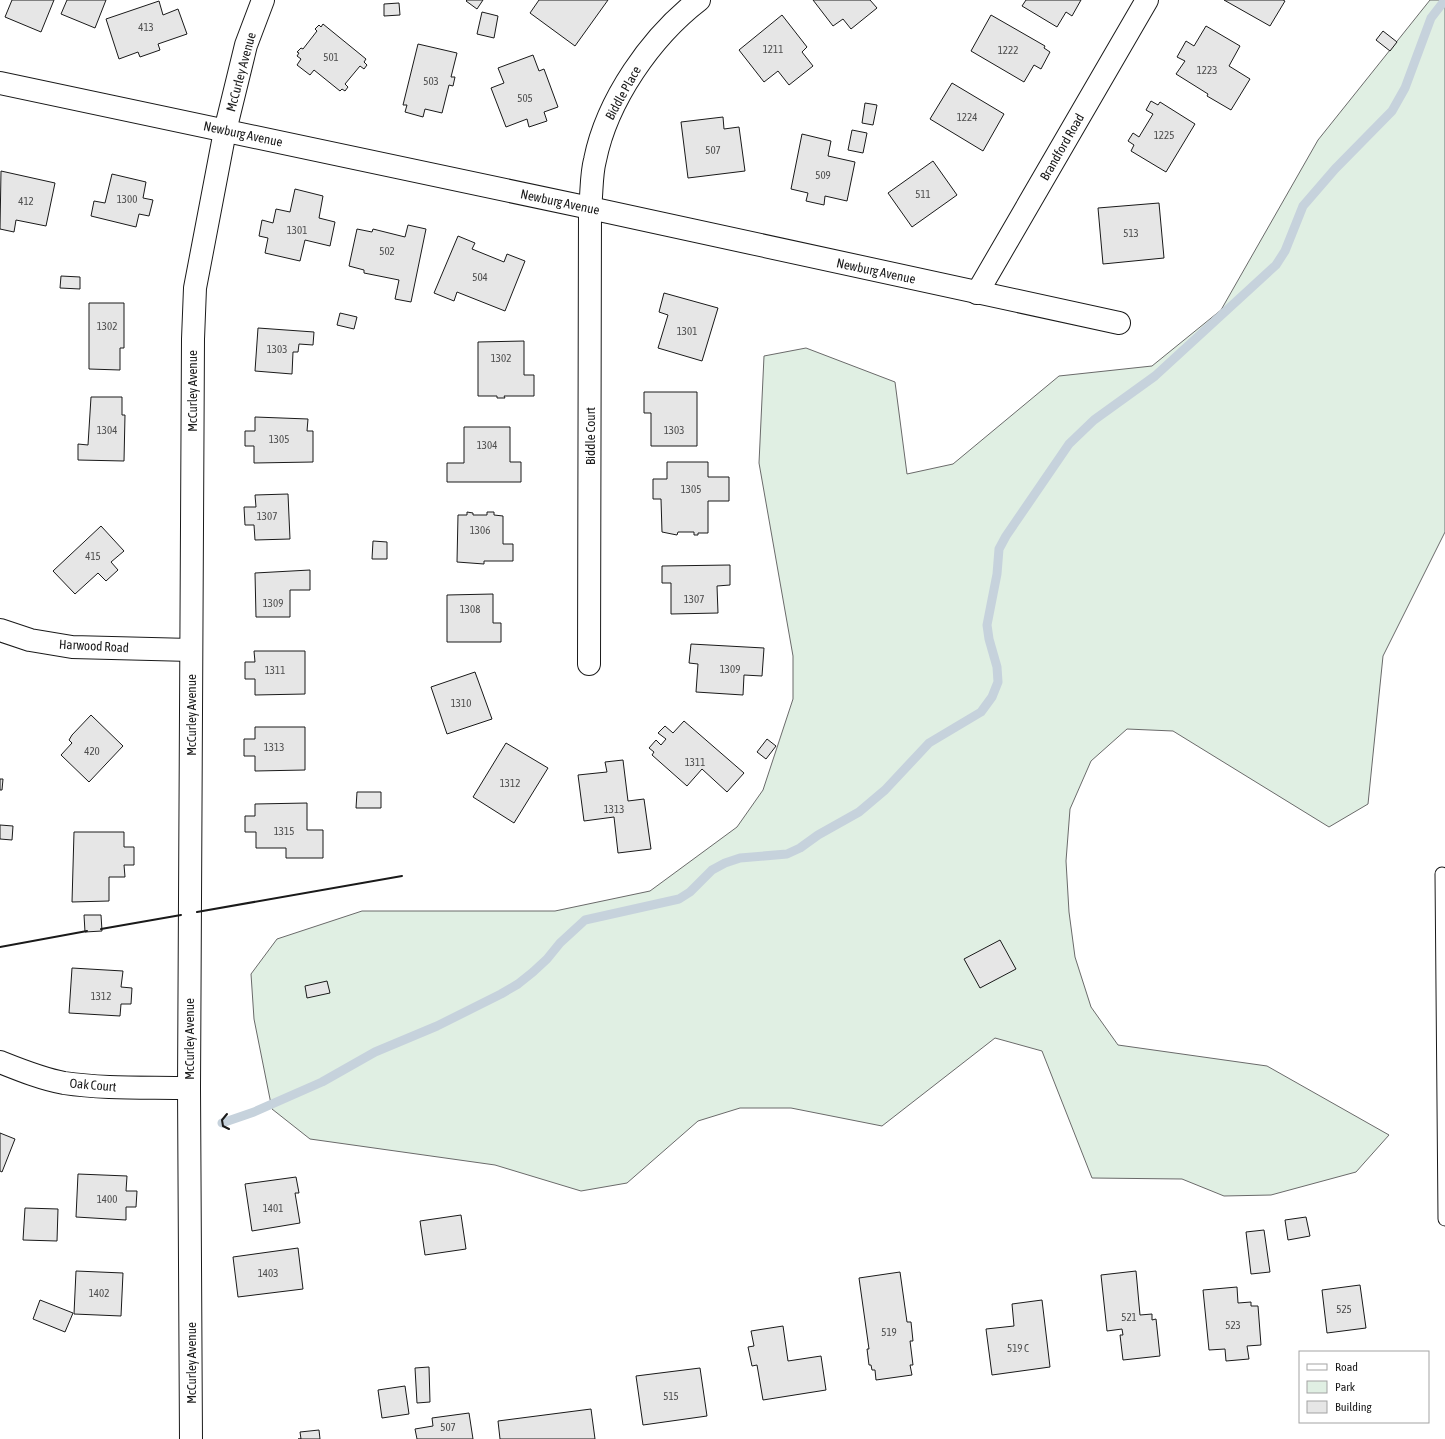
<svg xmlns="http://www.w3.org/2000/svg" width="1445" height="1439" font-family="'Asap Condensed',sans-serif">
<rect width="100%" height="100%" fill="#fff"/>
<polygon fill="#e0efe3" stroke="#6a6a6a" points="1430,0 1445,0 1445,532 1383,656 1368,804 1329,827 1173,731 1127,729 1091,761 1070,809 1066,861 1069,912 1075,957 1091,1007 1118,1045 1267,1066 1389,1135 1356,1172 1271,1195 1224,1196 1182,1179 1092,1178 1042,1051 995,1038 882,1126 791,1108 740,1108 698,1121 627,1183 581,1191 495,1165 310,1139 272,1109 254,1019 251,974 277,939 362,911 555,911 650,891 737,827 763,790 793,699 793,656 759,463 764,356 806,348 895,382 907,474 953,464 1059,376 1152,366 1221,310 1318,140"/>
<g fill="none" stroke-linecap="round" stroke-linejoin="round">
<polyline stroke="#c6d2dc" stroke-width="9" points="222,1123 254,1112 322,1082 375,1052 437,1026 501,994 518,984 533,972 547,959 560,943 585,920 679,899 690,892 712,870 725,863 740,858 787,854 800,848 818,835 859,812 885,790 929,743 981,712 992,697 998,682 997,667 989,639 987,625 997,574 999,549 1006,536 1069,444 1094,420 1155,376 1276,265 1285,251 1303,206 1335,169 1392,111 1405,88 1431,18 1445,0"/>
</g>
<g fill="#e6e6e6" stroke="#1a1a1a">
<polygon points="12,0 54,0 41,32 5,17"/>
<polygon points="67,0 106,0 95,28 61,14"/>
<polygon points="467,0 483,0 477,9 466,1"/>
<polygon points="539,0 608,0 575,46 530,13"/>
<polygon points="813,0 870,0 877,8 851,29 843,19 833,26"/>
<polygon points="1026,0 1081,0 1072,16 1066,12 1057,27 1022,6"/>
<polygon points="1224,0 1283,0 1285,1 1270,26"/>
<polygon points="159,1 163,15 178,9 187,34 158,44 160,50 140,57 138,52 119,59 106,19"/>
<polygon points="399,3 400,15 384,16 384,4"/>
<polygon points="482,12 498,16 494,38 477,34"/>
<polygon points="782,15 807,47 802,52 813,66 789,85 778,71 764,82 739,50"/>
<polygon points="991,15 1045,46 1044,48 1050,52 1041,69 1034,65 1024,82 971,51"/>
<polygon points="323,24 366,59 364,62 367,65 364,69 360,66 345,84 348,87 345,91 342,89 340,91 314,70 310,75 297,65 301,59 297,56 299,53 297,52 301,48 303,49 317,31 315,29 319,25 321,27"/>
<polygon points="1206,26 1240,46 1229,66 1250,79 1231,110 1207,96 1208,94 1176,74 1185,61 1177,57 1186,41 1194,46"/>
<polygon points="1383,31 1397,42 1390,51 1376,40"/>
<polygon points="418,44 457,53 451,77 455,77 453,86 449,85 442,113 425,109 423,117 405,112 407,105 403,105"/>
<polygon points="533,55 539,71 544,69 558,107 544,112 547,121 529,127 527,119 506,127 491,88 504,83 498,68"/>
<polygon points="952,83 1004,114 983,151 930,119"/>
<polygon points="1151,101 1158,105 1160,102 1195,124 1166,172 1131,151 1134,145 1128,141 1133,133 1139,137 1153,114 1146,110"/>
<polygon points="865,103 877,105 873,125 862,123"/>
<polygon points="723,117 724,129 739,127 745,171 688,178 681,122"/>
<polygon points="852,130 867,133 863,153 848,150"/>
<polygon points="802,134 831,141 828,156 855,162 847,201 825,196 824,205 806,201 808,193 791,189"/>
<polygon points="933,161 957,195 912,227 888,193"/>
<polygon points="1,171 55,183 46,226 16,220 14,232 0,229"/>
<polygon points="112,174 146,182 143,198 153,200 149,216 139,214 136,227 91,216 94,201 105,203"/>
<polygon points="295,189 323,196 319,218 335,222 330,246 305,240 300,261 265,253 268,238 259,236 262,220 273,223 276,209 290,212"/>
<polygon points="1159,203 1164,258 1103,264 1098,208"/>
<polygon points="408,225 426,229 411,302 395,299 399,280 364,273 364,270 349,266 357,229 372,232 373,229 405,237"/>
<polygon points="458,236 475,243 472,249 504,262 507,254 525,261 505,311 457,292 454,301 434,293"/>
<polygon points="61,276 80,277 80,289 60,288"/>
<polygon points="664,293 718,308 702,361 658,348 668,315 659,312"/>
<polygon points="89,303 124,303 124,348 120,348 120,370 89,369"/>
<polygon points="340,313 357,317 354,329 337,325"/>
<polygon points="258,328 314,332 313,345 299,344 298,352 293,352 292,374 255,371"/>
<polygon points="524,341 524,375 534,375 534,396 504,396 505,398 497,398 497,396 478,396 478,342"/>
<polygon points="644,392 697,392 697,446 651,446 651,413 644,413"/>
<polygon points="91,397 122,397 122,415 125,415 124,461 78,460 78,444 88,445"/>
<polygon points="255,417 308,419 307,431 313,431 313,462 254,463 254,446 245,446 245,431 255,431"/>
<polygon points="464,427 510,427 510,462 521,462 521,482 447,482 447,463 464,463"/>
<polygon points="667,462 708,462 708,477 729,477 729,501 708,501 708,533 698,533 698,535 694,535 694,532 678,532 677,535 662,532 661,499 653,499 653,479 667,479"/>
<polygon points="288,494 290,539 255,540 254,525 245,525 244,507 256,507 255,495"/>
<polygon points="467,512 473,513 473,515 487,515 487,512 494,512 494,515 503,516 503,544 513,544 513,561 484,561 484,564 457,562 458,515 467,515"/>
<polygon points="101,526 124,551 111,562 118,570 106,581 98,573 75,594 53,571"/>
<polygon points="373,541 387,542 387,559 372,559"/>
<polygon points="730,565 730,585 717,586 718,613 671,614 671,583 662,583 662,566"/>
<polygon points="310,570 310,590 290,590 290,617 256,617 255,573"/>
<polygon points="493,594 493,623 501,623 501,642 447,642 447,595"/>
<polygon points="691,644 764,648 762,676 744,675 743,695 696,692 698,664 689,663"/>
<polygon points="254,651 305,651 305,694 255,695 255,679 245,679 245,662 255,662"/>
<polygon points="475,672 492,719 447,734 431,687"/>
<polygon points="91,715 123,746 89,782 61,755 72,743 69,740 72,735"/>
<polygon points="684,721 744,773 727,792 702,769 687,786 652,755 654,752 649,748 656,740 661,745 666,739 658,733 665,726 673,733"/>
<polygon points="255,727 305,727 305,770 255,771 255,756 244,756 244,739 255,739"/>
<polygon points="767,739 776,746 766,759 757,752"/>
<polygon points="506,743 548,768 514,823 473,797"/>
<polygon points="623,760 628,801 644,799 651,849 618,853 614,817 584,821 578,775 607,772 605,762"/>
<polygon points="0,779 3,779 2,790 0,790"/>
<polygon points="357,792 381,792 381,808 356,808"/>
<polygon points="307,803 307,830 323,830 323,858 286,858 286,848 256,848 256,832 245,832 245,816 255,816 255,804"/>
<polygon points="0,825 13,826 12,840 0,839"/>
<polygon points="74,832 124,832 124,847 134,847 134,865 124,865 125,877 109,877 109,901 72,902"/>
<polygon points="84,915 101,915 102,931 85,932"/>
<polygon points="1000,940 1016,969 980,988 964,959"/>
<polygon points="72,968 123,971 121,987 132,988 131,1004 121,1004 120,1016 69,1013"/>
<polygon points="327,981 330,993 307,998 305,986"/>
<polygon points="0,1133 15,1139 2,1172 0,1171"/>
<polygon points="78,1174 127,1176 126,1191 137,1191 136,1207 126,1207 126,1220 76,1217"/>
<polygon points="296,1177 299,1193 295,1193 300,1223 252,1231 245,1184"/>
<polygon points="25,1208 58,1209 57,1241 23,1240"/>
<polygon points="461,1215 466,1249 425,1255 420,1221"/>
<polygon points="1306,1217 1310,1236 1288,1240 1285,1220"/>
<polygon points="1264,1230 1270,1272 1251,1274 1246,1232"/>
<polygon points="298,1248 303,1289 238,1297 233,1257"/>
<polygon points="76,1271 123,1273 121,1316 74,1314"/>
<polygon points="1136,1271 1140,1315 1152,1314 1152,1320 1156,1319 1160,1356 1123,1360 1120,1335 1123,1335 1122,1329 1107,1331 1101,1275"/>
<polygon points="900,1272 907,1322 911,1322 913,1341 910,1341 913,1365 910,1365 912,1375 876,1380 875,1370 872,1370 871,1365 869,1365 867,1349 869,1349 859,1278"/>
<polygon points="1360,1285 1366,1328 1327,1333 1322,1290"/>
<polygon points="1237,1287 1238,1303 1251,1302 1251,1306 1258,1306 1261,1345 1247,1346 1249,1359 1226,1361 1225,1349 1209,1350 1203,1290"/>
<polygon points="40,1300 73,1313 65,1332 33,1319"/>
<polygon points="1042,1300 1050,1367 992,1375 986,1329 1014,1326 1012,1304"/>
<polygon points="783,1326 788,1361 821,1356 826,1390 763,1400 757,1365 752,1366 748,1347 754,1346 751,1331"/>
<polygon points="429,1367 430,1402 417,1403 415,1368"/>
<polygon points="700,1368 707,1416 643,1425 636,1376"/>
<polygon points="405,1386 409,1414 382,1418 378,1390"/>
<polygon points="591,1409 595,1439 500,1439 498,1421"/>
<polygon points="469,1413 473,1439 417,1439 415,1429 433,1426 432,1418"/>
<polygon points="319,1430 320,1439 298,1439 301,1439 300,1432"/>
</g>
<g fill="none" stroke-linecap="round" stroke-linejoin="round">
<g stroke="#1a1a1a" stroke-width="15">
<polyline id="lane" points="1442,874 1445,1219"/>
</g>
<g stroke="#1a1a1a" stroke-width="24">
<g id="street">
<polyline points="0,83 590,208 1119,323"/>
<polyline points="977,293 1147,0"/>
<polyline points="0,630 30,640 72,647 191,650"/>
<path d="M589 664 590 208C592 192 591 175 595 160 607 100 651 37 699 0"/>
<path d="M0 1062C20 1070 42 1079 64 1083 105 1089 147 1087 189 1088"/>
<polyline points="191,1439 189,1088 193,339 195,288 225,131 246,45 263,0"/>
</g>
</g>
<use href="#lane" stroke="#fff" stroke-width="13"/>
<use href="#street" stroke="#fff" stroke-width="22"/>
<g stroke="#1a1a1a" stroke-width="2">
<polyline points="197,912 402,876"/>
<polyline points="101,929 181,915"/>
<polyline points="0,947 87,931"/>
<polyline points="227,1114 222,1120 223,1126 229,1129"/>
</g>
</g>
<g text-anchor="middle" dominant-baseline="central" stroke-width="3" stroke-linejoin="round" paint-order="stroke">
<g font-size="11" fill="#4d4d4d">
<text x="146" y="27">413</text>
<text x="773" y="49">1211</text>
<text x="1008" y="50">1222</text>
<text x="331" y="57">501</text>
<text x="1207" y="70">1223</text>
<text x="431" y="81">503</text>
<text x="525" y="98">505</text>
<text x="967" y="117">1224</text>
<text x="1164" y="135">1225</text>
<text x="713" y="150">507</text>
<text x="823" y="175">509</text>
<text x="923" y="194">511</text>
<text x="127" y="199">1300</text>
<text x="26" y="201">412</text>
<text x="297" y="230">1301</text>
<text x="1131" y="233">513</text>
<text x="387" y="251">502</text>
<text x="480" y="277">504</text>
<text x="107" y="326">1302</text>
<text x="687" y="331">1301</text>
<text x="277" y="349">1303</text>
<text x="501" y="358">1302</text>
<text x="107" y="430">1304</text>
<text x="674" y="430">1303</text>
<text x="279" y="439">1305</text>
<text x="487" y="445">1304</text>
<text x="691" y="489">1305</text>
<text x="267" y="516">1307</text>
<text x="480" y="530">1306</text>
<text x="93" y="556">415</text>
<text x="694" y="599">1307</text>
<text x="273" y="603">1309</text>
<text x="470" y="609">1308</text>
<text x="730" y="669">1309</text>
<text x="275" y="670">1311</text>
<text x="461" y="703">1310</text>
<text x="274" y="747">1313</text>
<text x="92" y="751">420</text>
<text x="695" y="762">1311</text>
<text x="510" y="783">1312</text>
<text x="614" y="809">1313</text>
<text x="284" y="831">1315</text>
<text x="101" y="996">1312</text>
<text x="107" y="1199">1400</text>
<text x="273" y="1208">1401</text>
<text x="268" y="1273">1403</text>
<text x="99" y="1293">1402</text>
<text x="1344" y="1309">525</text>
<text x="1129" y="1317">521</text>
<text x="1233" y="1325">523</text>
<text x="889" y="1332">519</text>
<text x="1018" y="1348">519 C</text>
<text x="671" y="1396">515</text>
<text x="448" y="1427">507</text>
</g>
<g font-size="13" fill="#1a1a1a" stroke="#fff">
<text transform="translate(241 72) rotate(-75)">McCurley Avenue</text>
<text transform="translate(623 93) rotate(-61)">Biddle Place</text>
<text transform="translate(243 134) rotate(12)">Newburg Avenue</text>
<text transform="translate(1062 147) rotate(-60)">Brandford Road</text>
<text transform="translate(560 202) rotate(12)">Newburg Avenue</text>
<text transform="translate(876 271) rotate(12)">Newburg Avenue</text>
<text transform="translate(192 391) rotate(-90)">McCurley Avenue</text>
<text transform="translate(590 436) rotate(-90)">Biddle Court</text>
<text transform="translate(94 646) rotate(3)">Harwood Road</text>
<text transform="translate(191 715) rotate(-90)">McCurley Avenue</text>
<text transform="translate(189 1039) rotate(-90)">McCurley Avenue</text>
<text transform="translate(93 1085) rotate(5)">Oak Court</text>
<text transform="translate(191 1363) rotate(-90)">McCurley Avenue</text>
</g>
</g>
<rect x="1299" y="1351" width="130" height="72" fill="#ffffff" stroke="#a3a3a3"/>
<rect x="1307" y="1364" width="20" height="6" fill="#ffffff" stroke="#a3a3a3"/>
<text x="1335" y="1371" font-size="12" fill="#1a1a1a">Road</text>
<rect x="1307" y="1381" width="20" height="12" fill="#e0efe3" stroke="#a3a3a3"/>
<text x="1335" y="1391" font-size="12" fill="#1a1a1a">Park</text>
<rect x="1307" y="1401" width="20" height="12" fill="#e6e6e6" stroke="#a3a3a3"/>
<text x="1335" y="1411" font-size="12" fill="#1a1a1a">Building</text>
</svg>
